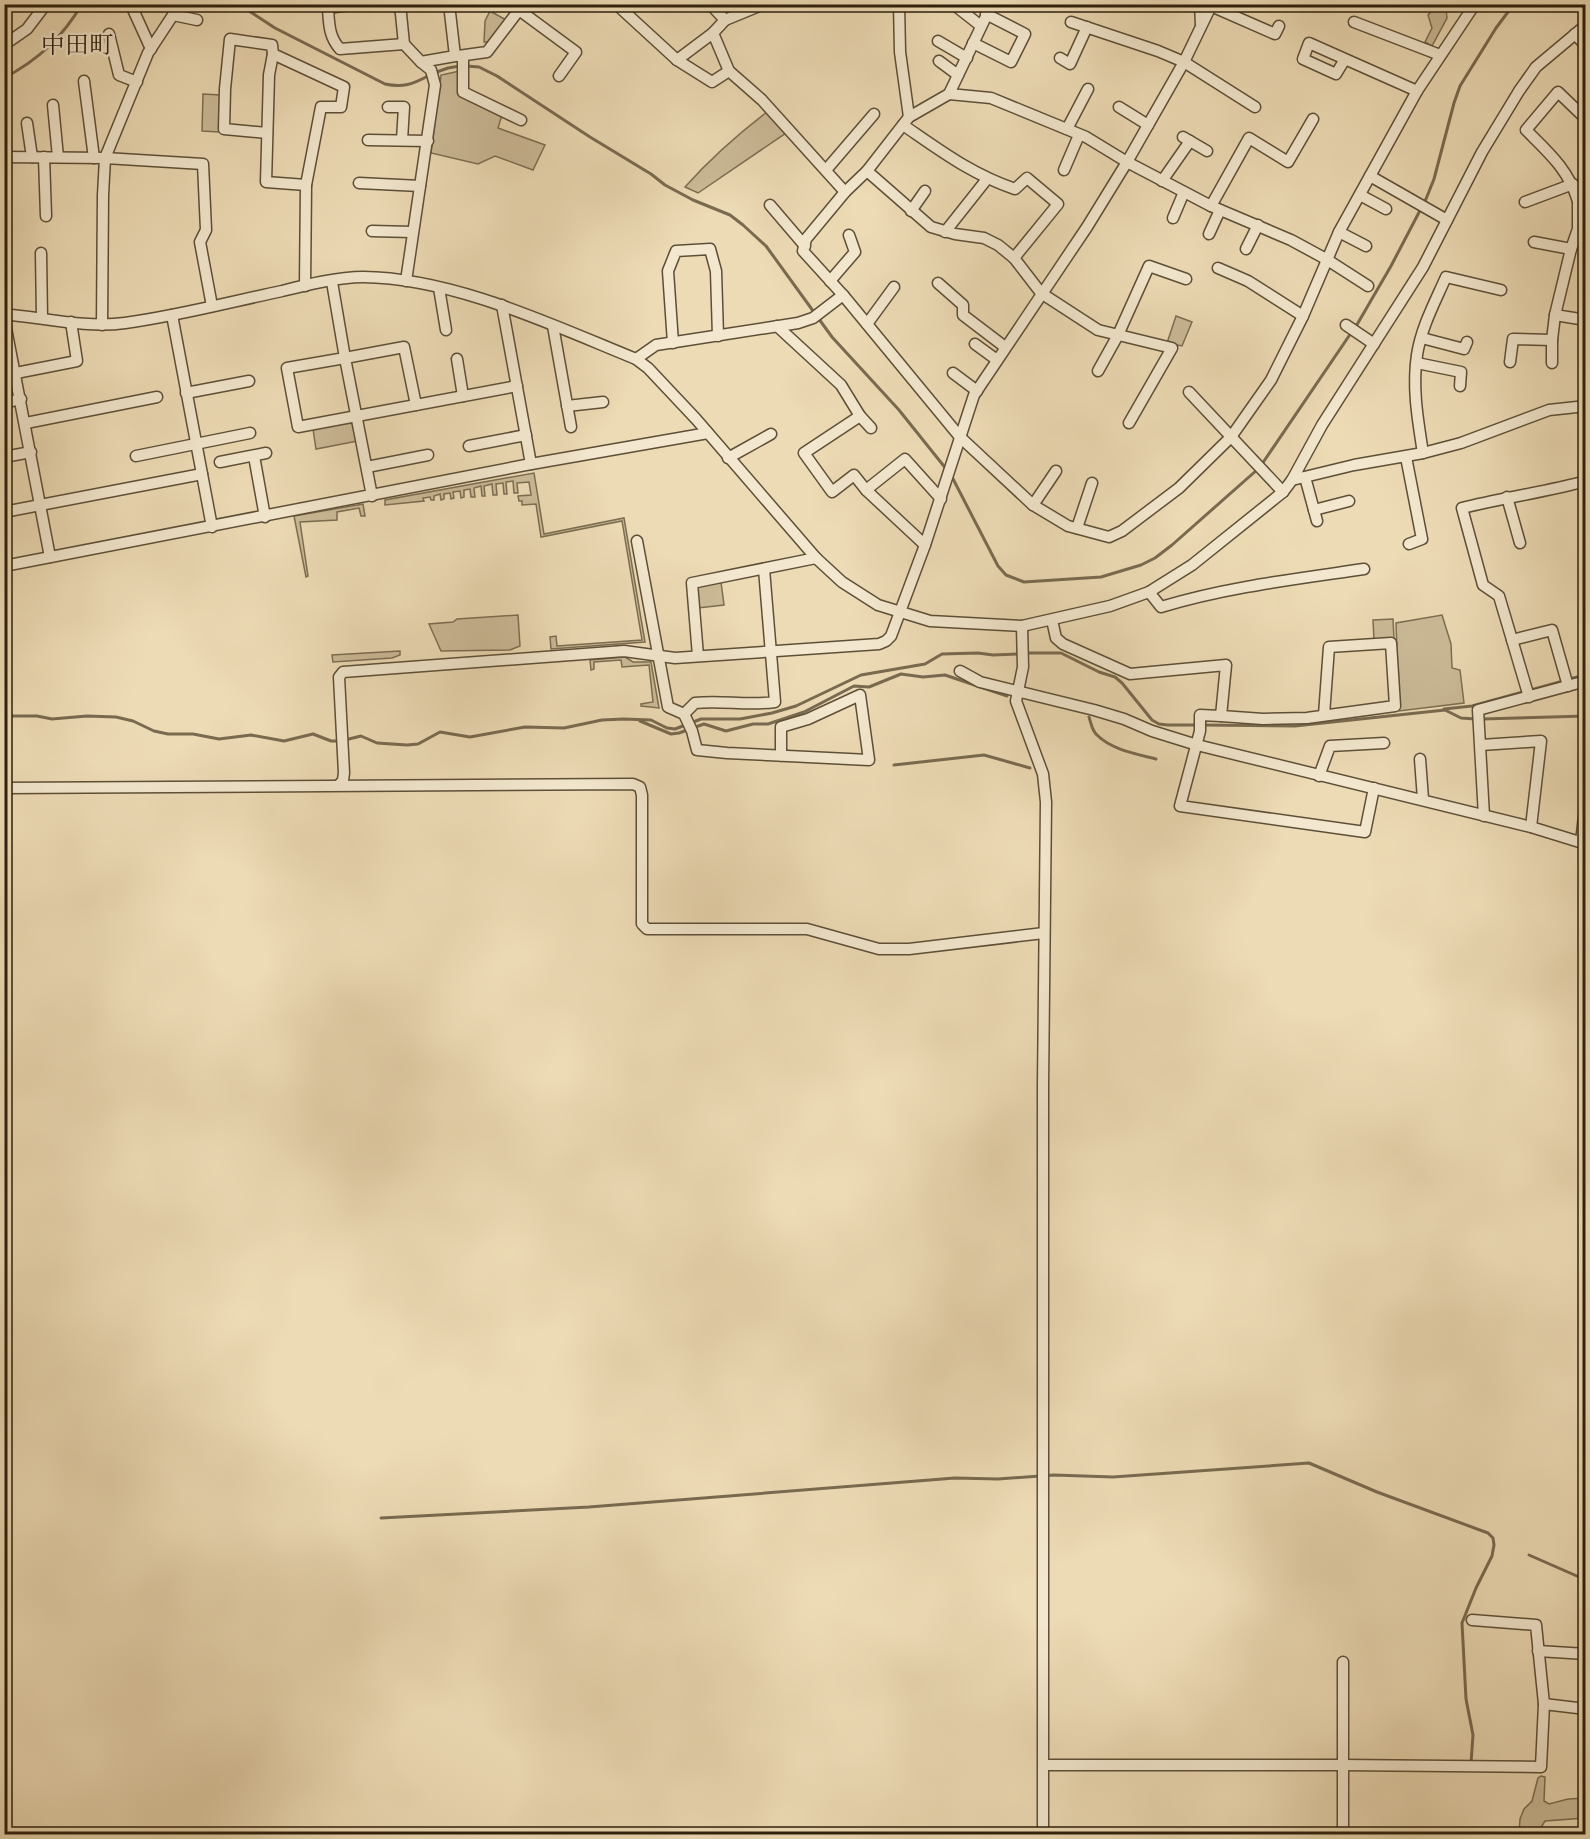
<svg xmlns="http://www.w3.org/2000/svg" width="1590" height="1839" font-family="Alegreya,'Noto Serif JP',serif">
<rect width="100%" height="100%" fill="#eddbb5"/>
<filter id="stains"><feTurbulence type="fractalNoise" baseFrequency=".00333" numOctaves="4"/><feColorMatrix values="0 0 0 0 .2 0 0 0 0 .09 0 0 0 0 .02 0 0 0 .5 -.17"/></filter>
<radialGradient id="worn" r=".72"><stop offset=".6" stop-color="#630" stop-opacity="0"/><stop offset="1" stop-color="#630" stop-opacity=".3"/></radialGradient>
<g fill="#ccbb98" stroke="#7c6e52" stroke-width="1.5">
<polygon points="1433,9 1446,9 1447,18 1432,46 1425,42 1432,28 1428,15"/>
<polygon points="490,11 508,21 492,42 484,42 485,21"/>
<polygon points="460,71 461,95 502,115 498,128 545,145 533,170 495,156 478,164 431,153 441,75"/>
<polygon points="203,94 220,95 219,132 202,131"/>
<path d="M767 112 786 133 698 193 685 187C710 159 737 135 767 112Z"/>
<polygon points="1176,316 1192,322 1182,346 1167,343"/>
<polygon points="348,423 354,424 358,441 316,449 313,429"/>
<polygon points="534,473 544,534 624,518 645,642 551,649 550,637 556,636 557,646 642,640 622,521 541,537 536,504 522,505 522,501 519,501 518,496 531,495 529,482 517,483 518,493 514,493 513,481 506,482 507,494 504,494 503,483 496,484 497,495 493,495 492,484 484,486 485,496 482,496 481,486 474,488 475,497 471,497 470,489 464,490 464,497 461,498 460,491 453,492 454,498 451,499 450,493 444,494 444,499 441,500 440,494 434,496 434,500 431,500 430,497 423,498 424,501 385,505 385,500"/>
<polygon points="363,504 365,516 361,516 359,508 337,512 337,520 300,522 308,576 306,577 294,516"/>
<polygon points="721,582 724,605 698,608 696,589 700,585"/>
<polygon points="518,615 520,646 510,650 441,651 429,624 453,622 457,619"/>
<polygon points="1442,615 1451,644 1452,668 1460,670 1464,703 1399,711 1396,623"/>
<polygon points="1393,619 1394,639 1374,641 1373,620"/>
<polygon points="400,651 400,655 392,658 333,662 332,655"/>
<polygon points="625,657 633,662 651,662 659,708 641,706 641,704 653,702 649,665 622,667 621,660 594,662 594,669 591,670 590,660"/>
<polygon points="1541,1776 1545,1777 1544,1801 1549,1804 1568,1799 1585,1798 1585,1818 1545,1821 1537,1834 1519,1834 1520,1819 1524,1809 1532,1801 1538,1778"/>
</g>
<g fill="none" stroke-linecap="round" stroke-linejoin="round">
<g stroke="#796a50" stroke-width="3">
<path d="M246 4 249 11 275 28 385 84C403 88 413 84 428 76"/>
<polyline points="466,66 479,67 497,76 590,137 651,174 665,185 693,200 730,215 743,225 766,246 832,337 899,410 947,470"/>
<polyline points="434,73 448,68 460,66"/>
<path d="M4 78C38 60 62 38 82 4"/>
<polyline points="1355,328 1391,266 1426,199 1434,179 1454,103 1460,86 1496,28 1514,4"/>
<polyline points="1262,464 1351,333"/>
<polyline points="951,475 998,566 1006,575 1024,582 1101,577 1141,565 1155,558 1172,545 1258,469"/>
<polyline points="1026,653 1061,653 1099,672 1115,677 1122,683 1152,720 1159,724 1168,725 1196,725"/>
<polyline points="1569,679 1586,675"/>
<polyline points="1444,709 1472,706 1563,681"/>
<polyline points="4,716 37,716 52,719 87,716 116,717 133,721 154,731 168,734 193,734 219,739 251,735 284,741 313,734 331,741 337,741"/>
<path d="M1089 717C1091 723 1092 731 1097 735 1112 750 1137 754 1156 759"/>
<polyline points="1482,719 1586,716"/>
<polyline points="640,721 671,734 679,733 704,724 726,731 753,724 768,724 804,712 854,686 869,687 901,674 923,677 945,675 1007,696"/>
<polyline points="1203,725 1295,726 1445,710 1461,718 1475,719"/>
<polyline points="349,739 361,736 377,743 407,745 418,744 440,732 470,737 525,727 564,728 602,720 624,719 651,720 667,728 675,729 701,719 740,719 772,713 796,706 861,675 925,664 942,654 978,653 993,655 1019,654"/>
<polyline points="894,765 984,755 1030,768"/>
<polyline points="381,1518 589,1507 955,1478 998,1479 1054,1475 1113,1477 1309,1463 1377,1492 1488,1533 1493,1538 1494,1545 1492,1556 1476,1588 1462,1623 1466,1699 1473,1735 1471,1763"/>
<polyline points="1529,1555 1586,1580"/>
</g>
<g stroke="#5d4f37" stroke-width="13">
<g id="minor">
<polyline points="327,4 328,8 357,4"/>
<polyline points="400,4 404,44 421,62"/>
<polyline points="616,4 677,60"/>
<polyline points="710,4 725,20"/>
<polyline points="764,4 725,20 713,33 729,71 762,100 845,192"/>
<polyline points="899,4 900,52 909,117"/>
<polyline points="953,4 981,26"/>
<polyline points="992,4 949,94 909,117 867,171 845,192 806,239 803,251 843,295 960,437 1033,505 1068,526 1109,537 1122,531 1179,488 1231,437 1271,380 1303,316 1339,232 1417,91 1475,4"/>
<polyline points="1200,4 1201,25"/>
<polyline points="131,5 151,49"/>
<polyline points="1211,6 1275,34 1279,26"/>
<path d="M328 8C329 24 329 37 340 49L404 44"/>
<polyline points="519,10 576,52 559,76"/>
<polyline points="173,15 197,20"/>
<polyline points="1071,22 1158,51 1184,62 1255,107"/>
<polyline points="1354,22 1440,55"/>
<polyline points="713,33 677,60 712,82 729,71"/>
<polyline points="109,34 119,75 137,82"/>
<polyline points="1575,34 1586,46"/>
<polyline points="938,41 967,58"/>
<polyline points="973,43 1011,62 1025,34 986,14"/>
<polyline points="4,45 27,29 46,4"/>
<polyline points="273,54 269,75 266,182 306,185"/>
<polyline points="458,56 487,52 522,6"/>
<polyline points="463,56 463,92 521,120"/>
<polyline points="1060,58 1070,64 1087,27"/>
<polyline points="1345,59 1336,74 1303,59 1309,43 1417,91"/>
<polyline points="939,61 958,75"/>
<polyline points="84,81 94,158"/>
<polyline points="949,94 991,98 1086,137 1127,162 1211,206 1291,240 1326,259 1368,286"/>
<polyline points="53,105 58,157"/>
<polyline points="388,107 404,107 402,140"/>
<polyline points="1119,107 1148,125"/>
<path d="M1586 119 1558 92 1526 130C1549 153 1568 169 1578 201L1586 200"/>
<polyline points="27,123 32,157"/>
<path d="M903 125C941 151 971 174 1015 189L1027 178 1058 204 1014 258"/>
<polyline points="1067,129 1088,89"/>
<polyline points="267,133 224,129 225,89 230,39 272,45 273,54 344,87 341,107 321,107 306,185 305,286"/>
<polyline points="1183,137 1207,151"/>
<polyline points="368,140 428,141"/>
<polyline points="4,157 105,158 148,53 173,15 177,4"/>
<polyline points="44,157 46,216"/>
<polyline points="826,170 874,114"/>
<polyline points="1064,170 1079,135"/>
<polyline points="867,171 931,227 955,234 984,238 998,245 1014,258 1041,293 1098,330 1172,348 1129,423"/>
<polyline points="1370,176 1447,220"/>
<polyline points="1162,181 1190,141"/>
<polyline points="359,183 420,186"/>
<polyline points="1360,195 1386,209"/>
<polyline points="1525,202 1573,184"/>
<polyline points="770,205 805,246"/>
<polyline points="1211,206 1249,138 1288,162 1313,119"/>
<polyline points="911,211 925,191"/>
<polyline points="1173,218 1184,192"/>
<polyline points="372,231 412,232"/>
<polyline points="945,232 987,179"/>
<polyline points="1339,232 1366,246"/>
<polyline points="1209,234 1220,210"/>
<polyline points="1534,242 1571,249 1578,229 1578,201"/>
<polyline points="1246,249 1258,225"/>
<polyline points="41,253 42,318"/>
<polyline points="1218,268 1248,281 1303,316"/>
<polyline points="406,281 435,85 431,70 421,62 455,56 449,4"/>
<polyline points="830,281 855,252 849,235"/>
<polyline points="332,282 345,358 287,368 298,427 517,386"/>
<polyline points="938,283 963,305 963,315 1005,347"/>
<polyline points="439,288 446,330"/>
<polyline points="502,305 531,464"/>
<path d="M4 312 12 315C50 319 88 328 125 323 178 316 230 302 282 291 306 285 338 277 363 277 454 278 552 325 636 359L648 368 696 419 816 558 842 582 878 605 930 621 1022 626 1110 606 1149 592 1192 565 1283 492 1292 480 1354 465 1423 453 1461 443 1549 410 1586 406"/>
<polyline points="172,315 212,527"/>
<polyline points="1555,315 1586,320"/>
<polyline points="4,318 50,557"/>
<polyline points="867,324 894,287"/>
<polyline points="102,325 103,195 105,158 203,164 206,230 200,242 212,306"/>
<polyline points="1346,325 1374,344"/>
<polyline points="553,326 571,427"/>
<polyline points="777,326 841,385 860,416 804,453 832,492 854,475 866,490 925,545"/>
<polyline points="1422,338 1464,349 1467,342"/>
<polyline points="1552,340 1552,363"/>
<polyline points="673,343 668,271 676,251 710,249 716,271 718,336"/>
<polyline points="975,344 997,360"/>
<polyline points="457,359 463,396"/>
<polyline points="636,359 656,345 798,323 813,318 843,295"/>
<polyline points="1510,362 1513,339 1552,340 1555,315 1571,249"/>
<polyline points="1417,363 1461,372 1460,386"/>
<polyline points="1098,371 1118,335 1149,266 1186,279"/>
<polyline points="16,373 77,361 71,322"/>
<polyline points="953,373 977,391"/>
<polyline points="1189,392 1283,492"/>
<polyline points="186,393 249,381"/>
<polyline points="4,403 21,399"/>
<polyline points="567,406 603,402"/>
<polyline points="860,416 871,428"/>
<polyline points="26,423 157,397"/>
<polyline points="469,446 526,435"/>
<path d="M1423 453C1418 421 1412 388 1417 355 1421 328 1435 302 1446 277L1501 290"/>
<polyline points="136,456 250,433"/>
<polyline points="254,456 265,517"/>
<polyline points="4,457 31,452"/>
<polyline points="1406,457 1422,539 1409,544"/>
<polyline points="728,458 771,434"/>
<polyline points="220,462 266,453"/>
<polyline points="367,467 428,455"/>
<polyline points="1305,477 1317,521"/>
<polyline points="1292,480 1322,425 1423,267 1482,152 1519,91 1536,67 1586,25"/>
<polyline points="866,490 905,459 941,499"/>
<polyline points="372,496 345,358 404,347 416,405"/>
<polyline points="1507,497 1520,543"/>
<polyline points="1033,505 1056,471"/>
<polyline points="1314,510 1349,501"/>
<polyline points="4,512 202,474"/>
<polyline points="1077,528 1092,483"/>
<polyline points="637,541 668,707 684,714 692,731 697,750 727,753 869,760 860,695 808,719 781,727 781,756"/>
<polyline points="4,566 531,464 708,433"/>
<path d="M1149 592 1161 607C1227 587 1296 579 1364 569"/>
<polyline points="1052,620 1056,638 1063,644 1130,674 1226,665 1221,716 1200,715 1200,731 1180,806 1365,832 1374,788"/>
<polyline points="1022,626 1023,667 1016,701 1043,774 1046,802 1043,1085 1043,1834"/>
<polyline points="1512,640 1552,630 1568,686"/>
<polyline points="698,656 692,583 816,558"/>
<polyline points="960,671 980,682 1094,710 1124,719 1152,731 1197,745 1531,827 1586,844"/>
<path d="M1529 697 1499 596 1483 585 1462 508C1503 498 1545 492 1586 481"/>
<path d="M684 714 695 703C722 700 748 706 775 702L764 569"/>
<polyline points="1221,716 1263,719 1307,718 1395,706 1391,643 1329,647 1324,715"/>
<polyline points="1481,745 1541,741 1531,827"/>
<polyline points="1420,759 1423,799"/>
<polyline points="1319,776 1330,746 1384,743"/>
<polyline points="339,785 343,780 344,773 339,677 343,672 624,651 675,658 879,644 886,641 891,636 925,545 974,395 1087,227 1127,162 1184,62 1212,4"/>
<polyline points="4,788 633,784 640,787 642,795 642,924 647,929 807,929 879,949 909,949 1044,933"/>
<polyline points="1484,816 1478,710 1586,681"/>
<polyline points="1581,842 1586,799"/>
<polyline points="1472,1620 1536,1625 1544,1704"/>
<polyline points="1538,1651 1586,1654"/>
<polyline points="1343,1662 1343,1834"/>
<polyline points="1044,1765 1342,1765 1541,1767 1544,1704 1586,1709"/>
</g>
</g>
<use href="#minor" stroke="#f3e8cf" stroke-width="10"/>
</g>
<g text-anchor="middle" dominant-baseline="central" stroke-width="5" stroke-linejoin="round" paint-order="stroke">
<g font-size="24" fill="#2d200d" stroke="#f3e8cf">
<text x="77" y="45">中田町</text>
</g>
</g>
<rect width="1590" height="1839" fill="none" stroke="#eddbb5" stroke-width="24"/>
<rect x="6" y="6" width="1578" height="1827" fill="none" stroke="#2d200d" stroke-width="3"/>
<rect x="12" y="12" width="1566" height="1815" fill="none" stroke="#2d200d" stroke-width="1.5"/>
<rect width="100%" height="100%" filter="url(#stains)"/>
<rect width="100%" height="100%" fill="url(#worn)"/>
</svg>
